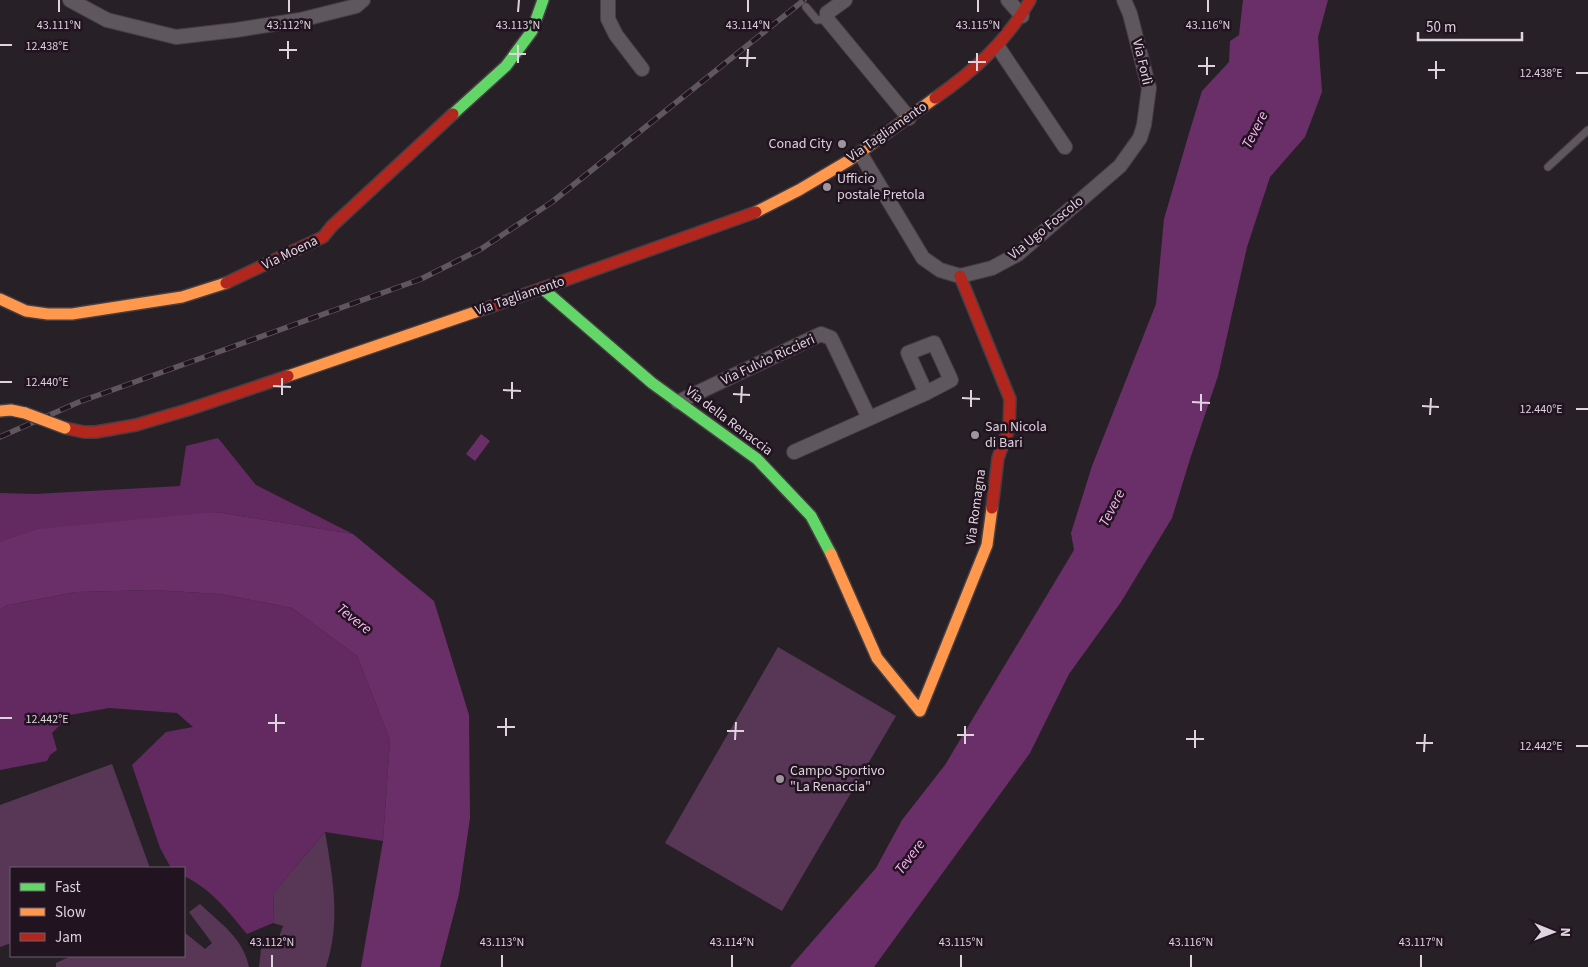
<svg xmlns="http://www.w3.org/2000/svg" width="1588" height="967" font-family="'Source Sans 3',sans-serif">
<rect width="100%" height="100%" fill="#282027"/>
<g fill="#583656">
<polygon points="778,647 896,716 782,911 665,843"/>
<polygon points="112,764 150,868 11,868 11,943 0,947 0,805"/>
<path d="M325 832C333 878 341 922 326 967H259L261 949 279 937 283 926 273 923 274 892Z"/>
<path d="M200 904C221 924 243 938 249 967H56V963L71 956H184V932L205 949 212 943 189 912Z"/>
</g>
<g fill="#622a60">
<polygon points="218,438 256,485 353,534 216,512 0,542 0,493 35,494 180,486 186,446"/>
<path d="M153 590 220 594 292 608 357 656 390 740 383 841 325 832 274 892 273 923 247 934C228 911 211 889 184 876V868H171L160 848 132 765 166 732 193 727 177 713 109 708 70 715 52 733 57 750 50 755 47 761 0 770V609L8 605 76 592Z"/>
</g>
<g fill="#6a2f68">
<polygon points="1243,0 1328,0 1318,37 1322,92 1305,137 1270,177 1247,247 1218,376 1190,459 1172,518 1121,602 1069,674 1030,753 874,967 790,967 876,868 902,820 945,765 1074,550 1071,533 1092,466 1156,304 1164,219 1190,130 1202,91 1229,62 1230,41 1239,35"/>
<polygon points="481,434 490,441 475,461 466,454"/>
<polygon points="216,512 353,534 434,601 469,715 470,818 459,894 440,967 361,967 383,841 390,740 357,656 292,608 220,594 153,590 76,592 8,605 0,609 0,542 39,529"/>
</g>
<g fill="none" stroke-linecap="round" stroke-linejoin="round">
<g stroke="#453e44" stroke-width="9">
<g id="lane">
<polyline points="806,7 817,20 827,19"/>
<polyline points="1548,167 1588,130"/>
</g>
</g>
<g stroke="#453e44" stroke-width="16">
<g id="street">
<polyline points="70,0 107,20 176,37 236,30 300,20 356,6 363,0"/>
<polyline points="608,0 608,19 616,35 642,69"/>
<polyline points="845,0 827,13 827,19 909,118"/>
<polyline points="1008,0 1022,16"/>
<polyline points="998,47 1065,147"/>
<polyline points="860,153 923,258 940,270 960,276 992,268 1018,254 1120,166 1140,138 1144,125 1149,88 1130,14 1124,0"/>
<polygon points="934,343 951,380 926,393 908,353"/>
<polyline points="678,402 821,334 831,338 869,418"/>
<polyline points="794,452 926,393"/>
</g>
</g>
<g stroke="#453e44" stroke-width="14">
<g id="fast">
<polyline points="453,114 506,66 532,31 543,0"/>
<polyline points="543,289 652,383 757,459 811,516 831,554"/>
</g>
</g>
<g stroke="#453e44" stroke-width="14">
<g id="slow">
<polyline points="756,212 799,190 848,161 935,98"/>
<polyline points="0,299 26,311 48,314 72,314 182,297 226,283"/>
<polyline points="288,376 487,308"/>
<polyline points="0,411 11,410 25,413"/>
<polyline points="831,554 877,658 920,711 987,545 992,508"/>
</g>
</g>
<g stroke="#453e44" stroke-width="14">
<g id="jam">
<path d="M935 98C974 71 1007 41 1030 0"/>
<polyline points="960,276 1010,399 1009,428 998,458 992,508"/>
<polyline points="226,283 323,237 332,226 453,114"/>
<polyline points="487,308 756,212"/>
<polyline points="65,428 84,432 96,432 136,425 187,410 288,376"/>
</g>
</g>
<use href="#lane" stroke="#5e575d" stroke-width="7"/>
<use href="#street" stroke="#5e575d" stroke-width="14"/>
<use href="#fast" stroke="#63d668" stroke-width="11"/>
<use href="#slow" stroke="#ff974d" stroke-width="11"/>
<use href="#jam" stroke="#b3261e" stroke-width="11"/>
<g stroke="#5e575e" stroke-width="5.5">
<polyline id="rail" points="0,437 79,402 421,279 481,249 552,202 804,0"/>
</g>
<use href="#rail" stroke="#211320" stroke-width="4" stroke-dasharray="11" stroke-linecap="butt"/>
<g stroke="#453e44" stroke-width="14" stroke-linecap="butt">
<polyline id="slow-bridge" points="25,413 65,428"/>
</g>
<use href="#slow-bridge" stroke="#ff974d" stroke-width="11"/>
</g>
<path fill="none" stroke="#ded4dd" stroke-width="2" d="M59 12V0M289 12V0M518 12 519 0M748 12V0M978 12V0M1208 12V0M0 45H12M279 50H297M509 54H526M739 58H756M288 59V41M968 62H986M518 63V45M1198 66H1215M747 67 748 49M1428 70H1445M977 71V53M1576 73H1588M1207 75V57M1436 79V61M0 382H12M273 386 291 387M503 390 521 391M733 394 750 395M282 395V378M962 398 980 399M512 399V382M1192 402 1210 403M741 403 742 386M1422 406 1439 407M971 407V390M1576 409H1588M1201 411V394M1430 415 1431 398M0 718H12M268 723H285M497 727H515M727 731H744M276 732V714M957 735H974M506 736V718M1186 739H1204M735 740 736 722M1416 743H1433M965 744V726M1576 746H1588M1195 748V730M1424 752 1425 734M272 967V955M502 967V955M732 967V955M961 967V955M1191 967V955M1421 967V955"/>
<g fill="#9e959d" stroke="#211320" stroke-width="2">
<circle cx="842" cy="144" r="5"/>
<circle cx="827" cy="187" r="5"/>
<circle cx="975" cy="435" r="5"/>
<circle cx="780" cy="779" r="5"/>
</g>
<g text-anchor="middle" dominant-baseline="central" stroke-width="5" stroke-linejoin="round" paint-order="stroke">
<g font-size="14" fill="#ded4dd" stroke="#211320">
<text transform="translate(1142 62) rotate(77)">Via Forlì</text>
<text transform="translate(887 132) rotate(-35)">Via Tagliamento</text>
<text transform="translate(1046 228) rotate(-39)">Via Ugo Foscolo</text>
<text transform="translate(290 253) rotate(-26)">Via Moena</text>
<text transform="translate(520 296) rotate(-19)">Via Tagliamento</text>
<text transform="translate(768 360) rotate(-25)">Via Fulvio Riccieri</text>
<text transform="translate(729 421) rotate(37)">Via della Renaccia</text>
<text transform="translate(976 507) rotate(-82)">Via Romagna</text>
</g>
<g font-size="14" fill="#ded4dd" stroke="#211320" text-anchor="start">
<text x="832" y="144" text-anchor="end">Conad City</text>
<text x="837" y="179">Ufficio<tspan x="837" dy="16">postale Pretola</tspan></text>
<text x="985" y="427">San Nicola<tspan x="985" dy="16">di Bari</tspan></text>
<text x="790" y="771">Campo Sportivo<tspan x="790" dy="16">"La Renaccia"</tspan></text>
</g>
<g font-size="15" font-style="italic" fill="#fcb3f7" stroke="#211320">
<text transform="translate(1255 130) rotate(-63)">Tevere</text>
<text transform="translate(1112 508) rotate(-63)">Tevere</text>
<text transform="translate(354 619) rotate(38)">Tevere</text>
<text transform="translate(910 857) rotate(-53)">Tevere</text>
</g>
</g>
<g font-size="12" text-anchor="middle" fill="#ded4dd" stroke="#211320" stroke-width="5" stroke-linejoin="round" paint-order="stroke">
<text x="59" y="29">43.111°N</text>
<text x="289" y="29">43.112°N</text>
<text x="518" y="29">43.113°N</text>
<text x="748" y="29">43.114°N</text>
<text x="978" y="29">43.115°N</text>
<text x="1208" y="29">43.116°N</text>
<text x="47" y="50">12.438°E</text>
<text x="1541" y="77">12.438°E</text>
<text x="47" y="386">12.440°E</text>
<text x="1541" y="413">12.440°E</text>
<text x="47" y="723">12.442°E</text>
<text x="1541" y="750">12.442°E</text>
<text x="272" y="946">43.112°N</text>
<text x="502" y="946">43.113°N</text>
<text x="732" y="946">43.114°N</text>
<text x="961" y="946">43.115°N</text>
<text x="1191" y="946">43.116°N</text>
<text x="1421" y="946">43.117°N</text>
</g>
<rect x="10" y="867" width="175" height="90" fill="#211320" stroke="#6d606c"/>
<rect x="20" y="883" width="25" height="8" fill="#63d668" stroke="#6d606c"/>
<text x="55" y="892" font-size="15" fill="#ded4dd">Fast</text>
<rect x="20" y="908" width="25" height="8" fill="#ff974d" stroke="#6d606c"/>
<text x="55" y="917" font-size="15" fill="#ded4dd">Slow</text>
<rect x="20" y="933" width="25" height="8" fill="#b3261e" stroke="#6d606c"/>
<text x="55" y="942" font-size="15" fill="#ded4dd">Jam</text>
<g transform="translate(1553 932) rotate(91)" stroke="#211320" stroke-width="4" paint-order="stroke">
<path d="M0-4L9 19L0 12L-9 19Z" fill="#ded4dd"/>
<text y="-8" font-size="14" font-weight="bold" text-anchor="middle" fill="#ded4dd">N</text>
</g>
<path d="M1418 32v8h104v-8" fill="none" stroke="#ded4dd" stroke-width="2.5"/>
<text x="1426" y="32" font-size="15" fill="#ded4dd" stroke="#211320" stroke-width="4" paint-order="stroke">50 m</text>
</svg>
